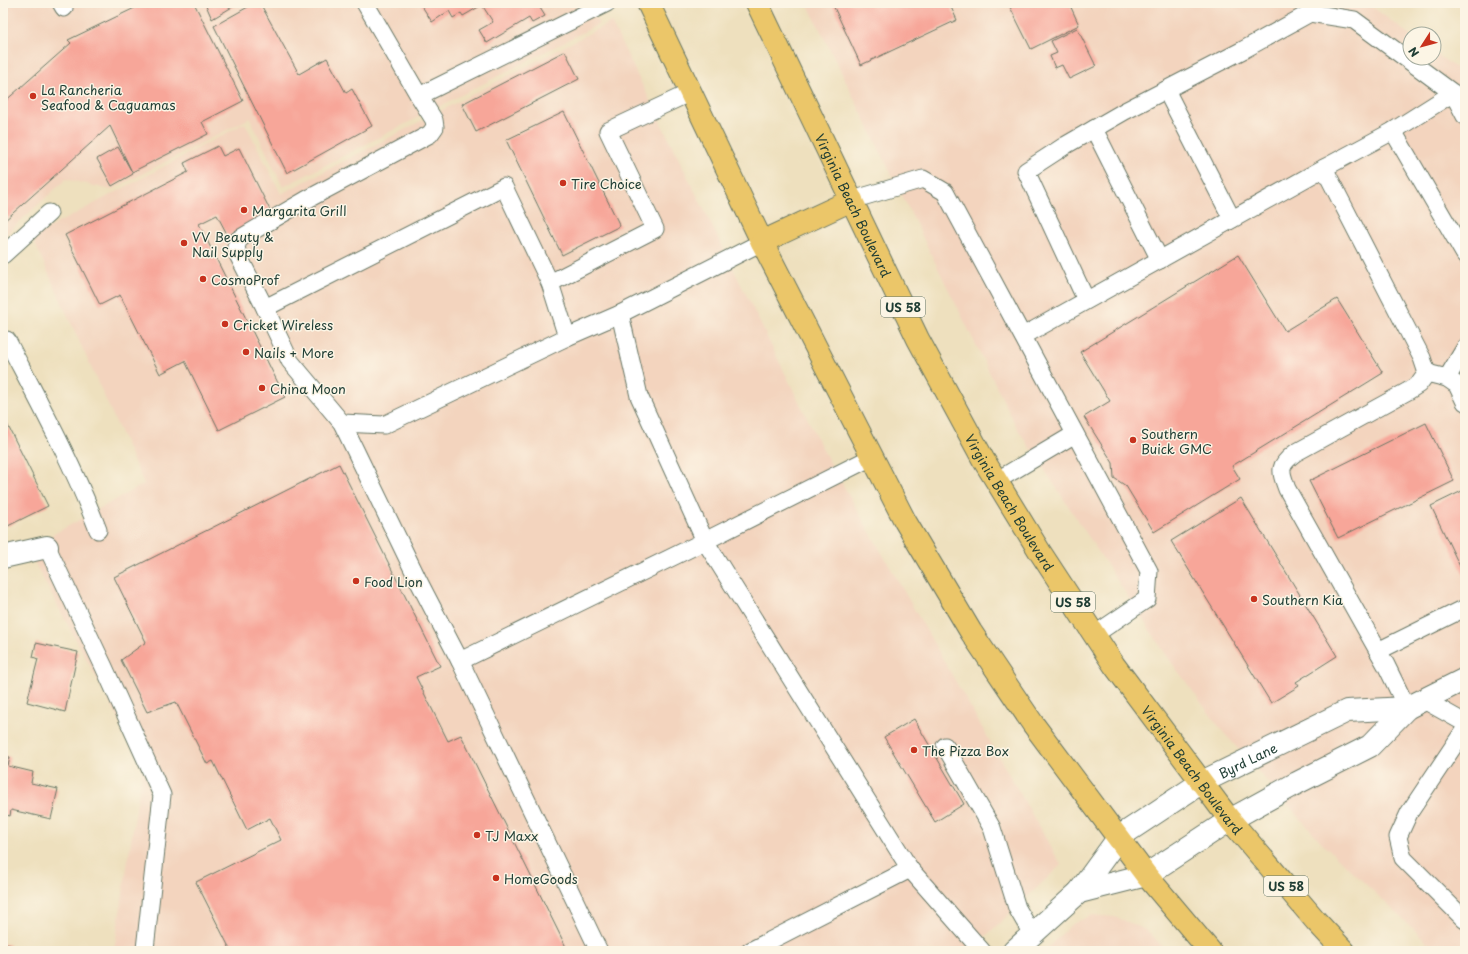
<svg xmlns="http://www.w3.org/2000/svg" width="1468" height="954" font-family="'Playpen Sans',sans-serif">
<rect width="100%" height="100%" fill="#fcf5e5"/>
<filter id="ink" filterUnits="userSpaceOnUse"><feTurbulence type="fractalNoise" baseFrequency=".025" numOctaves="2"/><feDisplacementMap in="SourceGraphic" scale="8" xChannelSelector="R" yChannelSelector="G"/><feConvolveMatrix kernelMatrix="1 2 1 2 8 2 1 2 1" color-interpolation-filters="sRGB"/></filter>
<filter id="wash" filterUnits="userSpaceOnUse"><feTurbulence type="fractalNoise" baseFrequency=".012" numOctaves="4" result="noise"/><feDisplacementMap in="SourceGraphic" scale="16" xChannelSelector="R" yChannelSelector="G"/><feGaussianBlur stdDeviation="0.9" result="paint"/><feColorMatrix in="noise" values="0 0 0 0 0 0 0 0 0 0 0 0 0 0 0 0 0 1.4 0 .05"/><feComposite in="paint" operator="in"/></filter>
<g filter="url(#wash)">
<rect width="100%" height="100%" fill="#eee0be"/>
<g fill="#f3d4be">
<polygon points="3,3 587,3 599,24 283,187 250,118 111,190 66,179 3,237"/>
<polygon points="807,3 1367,3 1410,35 1410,58 1434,58 1434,52 1465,75 1465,951 1437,951 1324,845 1223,732 1169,659 1017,428"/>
<polygon points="611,22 824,452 1061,865 970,951 114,951 143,764 27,549 144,484 32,237 245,123 281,194"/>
<polygon points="1092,915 1114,917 1133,924 1149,932 1166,951 1044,951 1072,924"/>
</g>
<g id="blocks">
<g fill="#f7a699">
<polygon points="145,3 194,3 243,101 202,122 208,134 132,172 110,126 3,222 3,103 71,43 68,40"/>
<polygon points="205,3 239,3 212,19"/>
<polygon points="255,3 260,3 299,74 327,58 346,93 352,89 372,126 287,173 214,26"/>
<polygon points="420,3 537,3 545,16 532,23 529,18 487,43 479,30 493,22 482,5 463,16 461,13 453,18 449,11 432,22"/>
<polygon points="832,3 949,3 957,20 861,65"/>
<polygon points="1008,3 1069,3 1079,25 1031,49"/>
<polygon points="1077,28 1096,66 1069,79 1062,65 1055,68 1050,56 1057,53 1051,41"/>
<polygon points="565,51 579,79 476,132 462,104"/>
<polygon points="564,112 620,226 562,255 506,140"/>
<polygon points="218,146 223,156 239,148 272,214 228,236 217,215 199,224 285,397 219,430 185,361 160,374 120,295 100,305 65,235 188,172 184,163"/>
<polygon points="118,147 133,174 112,186 97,159"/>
<polygon points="1238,255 1285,331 1337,299 1383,373 1232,466 1240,479 1154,532 1126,486 1114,478 1113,463 1084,417 1110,401 1080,352"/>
<polygon points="3,416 48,506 8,526 3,516"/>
<polygon points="1426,423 1454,481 1338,538 1309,481"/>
<polygon points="339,464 440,666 416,677 448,741 461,735 568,951 231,951 196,882 281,840 270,818 247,830 213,761 207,764 176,702 147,712 121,660 146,642 114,577"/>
<polygon points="1464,490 1465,491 1465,577 1431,506"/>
<polygon points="1241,498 1337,656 1296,682 1299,686 1271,703 1171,541"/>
<polygon points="36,643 78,652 65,712 27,702 38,659 33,657"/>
<polygon points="914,719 964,804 935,822 884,737"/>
<polygon points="3,756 10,757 8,766 33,772 31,783 58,789 51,819 11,810 10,816 3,814"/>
<polygon points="3,944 10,945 9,951 3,951"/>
</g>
</g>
</g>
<g filter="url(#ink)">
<use href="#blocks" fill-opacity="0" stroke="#677664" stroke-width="1"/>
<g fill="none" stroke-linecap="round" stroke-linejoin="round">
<g stroke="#677664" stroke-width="19">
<g id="lane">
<polyline points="61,3 64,8"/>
<polyline points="365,3 419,96"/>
<polyline points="1166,90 1232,219"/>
<polyline points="1094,129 1160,260"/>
<polyline points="1393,131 1465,255"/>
<polyline points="1324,168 1393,131 1453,93 1465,116"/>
<polyline points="852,200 923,179 945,192 1149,571 1147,599 1094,635"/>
<polyline points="3,255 49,213"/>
<polyline points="1086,300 1026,171 1066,145 1125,111 1243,50 1310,13 1354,20 1453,93"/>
<polyline points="265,308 504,187 550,283"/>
<polyline points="620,314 639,396 705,541 910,869 982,951"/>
<path d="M1023 336 1324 168 1422 358 1427 373 1419 384 1408 391 1295 453C1278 466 1280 470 1287 489L1386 665 1407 708"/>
<polyline points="567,337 550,283 655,229 608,131 691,92"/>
<path d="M7 340C39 402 73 464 98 530"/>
<polyline points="1427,373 1447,378 1457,385 1465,402"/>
<polyline points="1447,378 1465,348"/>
<polyline points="342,423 384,425 567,337 620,314 762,242"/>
<polyline points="996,481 1075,434"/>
<polyline points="47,547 104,667 162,795 145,949 146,951"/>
<polyline points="1378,651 1465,608"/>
<polyline points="460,661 705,541 872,457"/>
<polyline points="1424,700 1465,723"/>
<polyline points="1465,729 1409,813 1398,837 1403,858 1465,920"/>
<polyline points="945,746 992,828 1017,908 1032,934"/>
<polyline points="599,951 460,661 419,582 342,423 290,361 265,308 238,255 236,247 239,239 306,200 430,134 435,127 434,120 419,96 607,3"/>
<polyline points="750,951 910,869"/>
</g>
</g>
<g stroke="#677664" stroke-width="24">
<g id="street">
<polyline points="3,557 47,547"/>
<polyline points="1079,892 1146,875 1230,820 1297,783 1370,746 1407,708 1465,679"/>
<path id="s1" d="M1014 951 1079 892 1119 837 1202 782 1347 711 1407 708"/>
</g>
</g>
<g stroke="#677664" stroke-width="24">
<g id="primary">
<polyline points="648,3 762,242 905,521 971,632 1033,724 1146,875 1210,951"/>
<path id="s2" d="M757 3 918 339 983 459 1040 552 1114 665 1230 820 1316 921 1344 951"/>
<polyline points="762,242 852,200"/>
</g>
</g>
<use href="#lane" stroke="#fff" stroke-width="17"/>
<use href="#street" stroke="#fff" stroke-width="22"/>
<use href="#primary" stroke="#ebc669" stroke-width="22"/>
</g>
</g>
<g fill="#c8321e" stroke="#fcf5e5" stroke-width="1.5">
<circle cx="33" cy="96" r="4"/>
<circle cx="563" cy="183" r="4"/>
<circle cx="244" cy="210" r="4"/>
<circle cx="184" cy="243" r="4"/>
<circle cx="203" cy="279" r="4"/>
<circle cx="225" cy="324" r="4"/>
<circle cx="246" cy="352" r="4"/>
<circle cx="262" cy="388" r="4"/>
<circle cx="1133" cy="440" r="4"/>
<circle cx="356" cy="581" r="4"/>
<circle cx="1254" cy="599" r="4"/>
<circle cx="914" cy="750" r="4"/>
<circle cx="477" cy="835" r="4"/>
<circle cx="496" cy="878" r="4"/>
</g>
<g text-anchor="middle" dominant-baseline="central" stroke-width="3" stroke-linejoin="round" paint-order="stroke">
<g fill="#fcf5e5" stroke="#617469" stroke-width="1">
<rect x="881" y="297" width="44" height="20" rx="3"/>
<rect x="1051" y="592" width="44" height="20" rx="3"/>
<rect x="1264" y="876" width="44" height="20" rx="3"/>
</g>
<g font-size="12" font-weight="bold" fill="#1f3d34">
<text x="903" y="307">US 58</text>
<text x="1073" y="602">US 58</text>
<text x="1286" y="886">US 58</text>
</g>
<g font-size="13" fill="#1f3d34" stroke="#fcf5e5" text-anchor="start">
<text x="41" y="89">La Rancheria<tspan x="41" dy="15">Seafood &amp; Caguamas</tspan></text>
<text x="571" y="183">Tire Choice</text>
<text x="252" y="210">Margarita Grill</text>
<text x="192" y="236">VV Beauty &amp;<tspan x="192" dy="15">Nail Supply</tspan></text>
<text x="211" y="279">CosmoProf</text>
<text x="233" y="324">Cricket Wireless</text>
<text x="254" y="352">Nails + More</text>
<text x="270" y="388">China Moon</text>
<text x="1141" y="433">Southern<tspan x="1141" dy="15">Buick GMC</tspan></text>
<text x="364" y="581">Food Lion</text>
<text x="1262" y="599">Southern Kia</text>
<text x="922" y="750">The Pizza Box</text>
<text x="485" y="835">TJ Maxx</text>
<text x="504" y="878">HomeGoods</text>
</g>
<g font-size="13" fill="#1f3d34" stroke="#fcf5e5">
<text stroke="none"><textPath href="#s2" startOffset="224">Virginia Beach Boulevard</textPath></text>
<text stroke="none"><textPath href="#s2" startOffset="560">Virginia Beach Boulevard</textPath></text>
<text stroke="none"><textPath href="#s1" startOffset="306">Byrd Lane</textPath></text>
<text stroke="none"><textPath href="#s2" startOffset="884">Virginia Beach Boulevard</textPath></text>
</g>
</g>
<rect width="1468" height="954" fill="none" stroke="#fcf5e5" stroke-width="16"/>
<g transform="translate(1422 46) rotate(234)"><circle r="19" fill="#fcf5e5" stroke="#a4ab9e"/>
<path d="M0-3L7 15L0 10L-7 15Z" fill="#c8321e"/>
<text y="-6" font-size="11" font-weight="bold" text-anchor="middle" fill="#1f3d34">N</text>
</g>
</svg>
